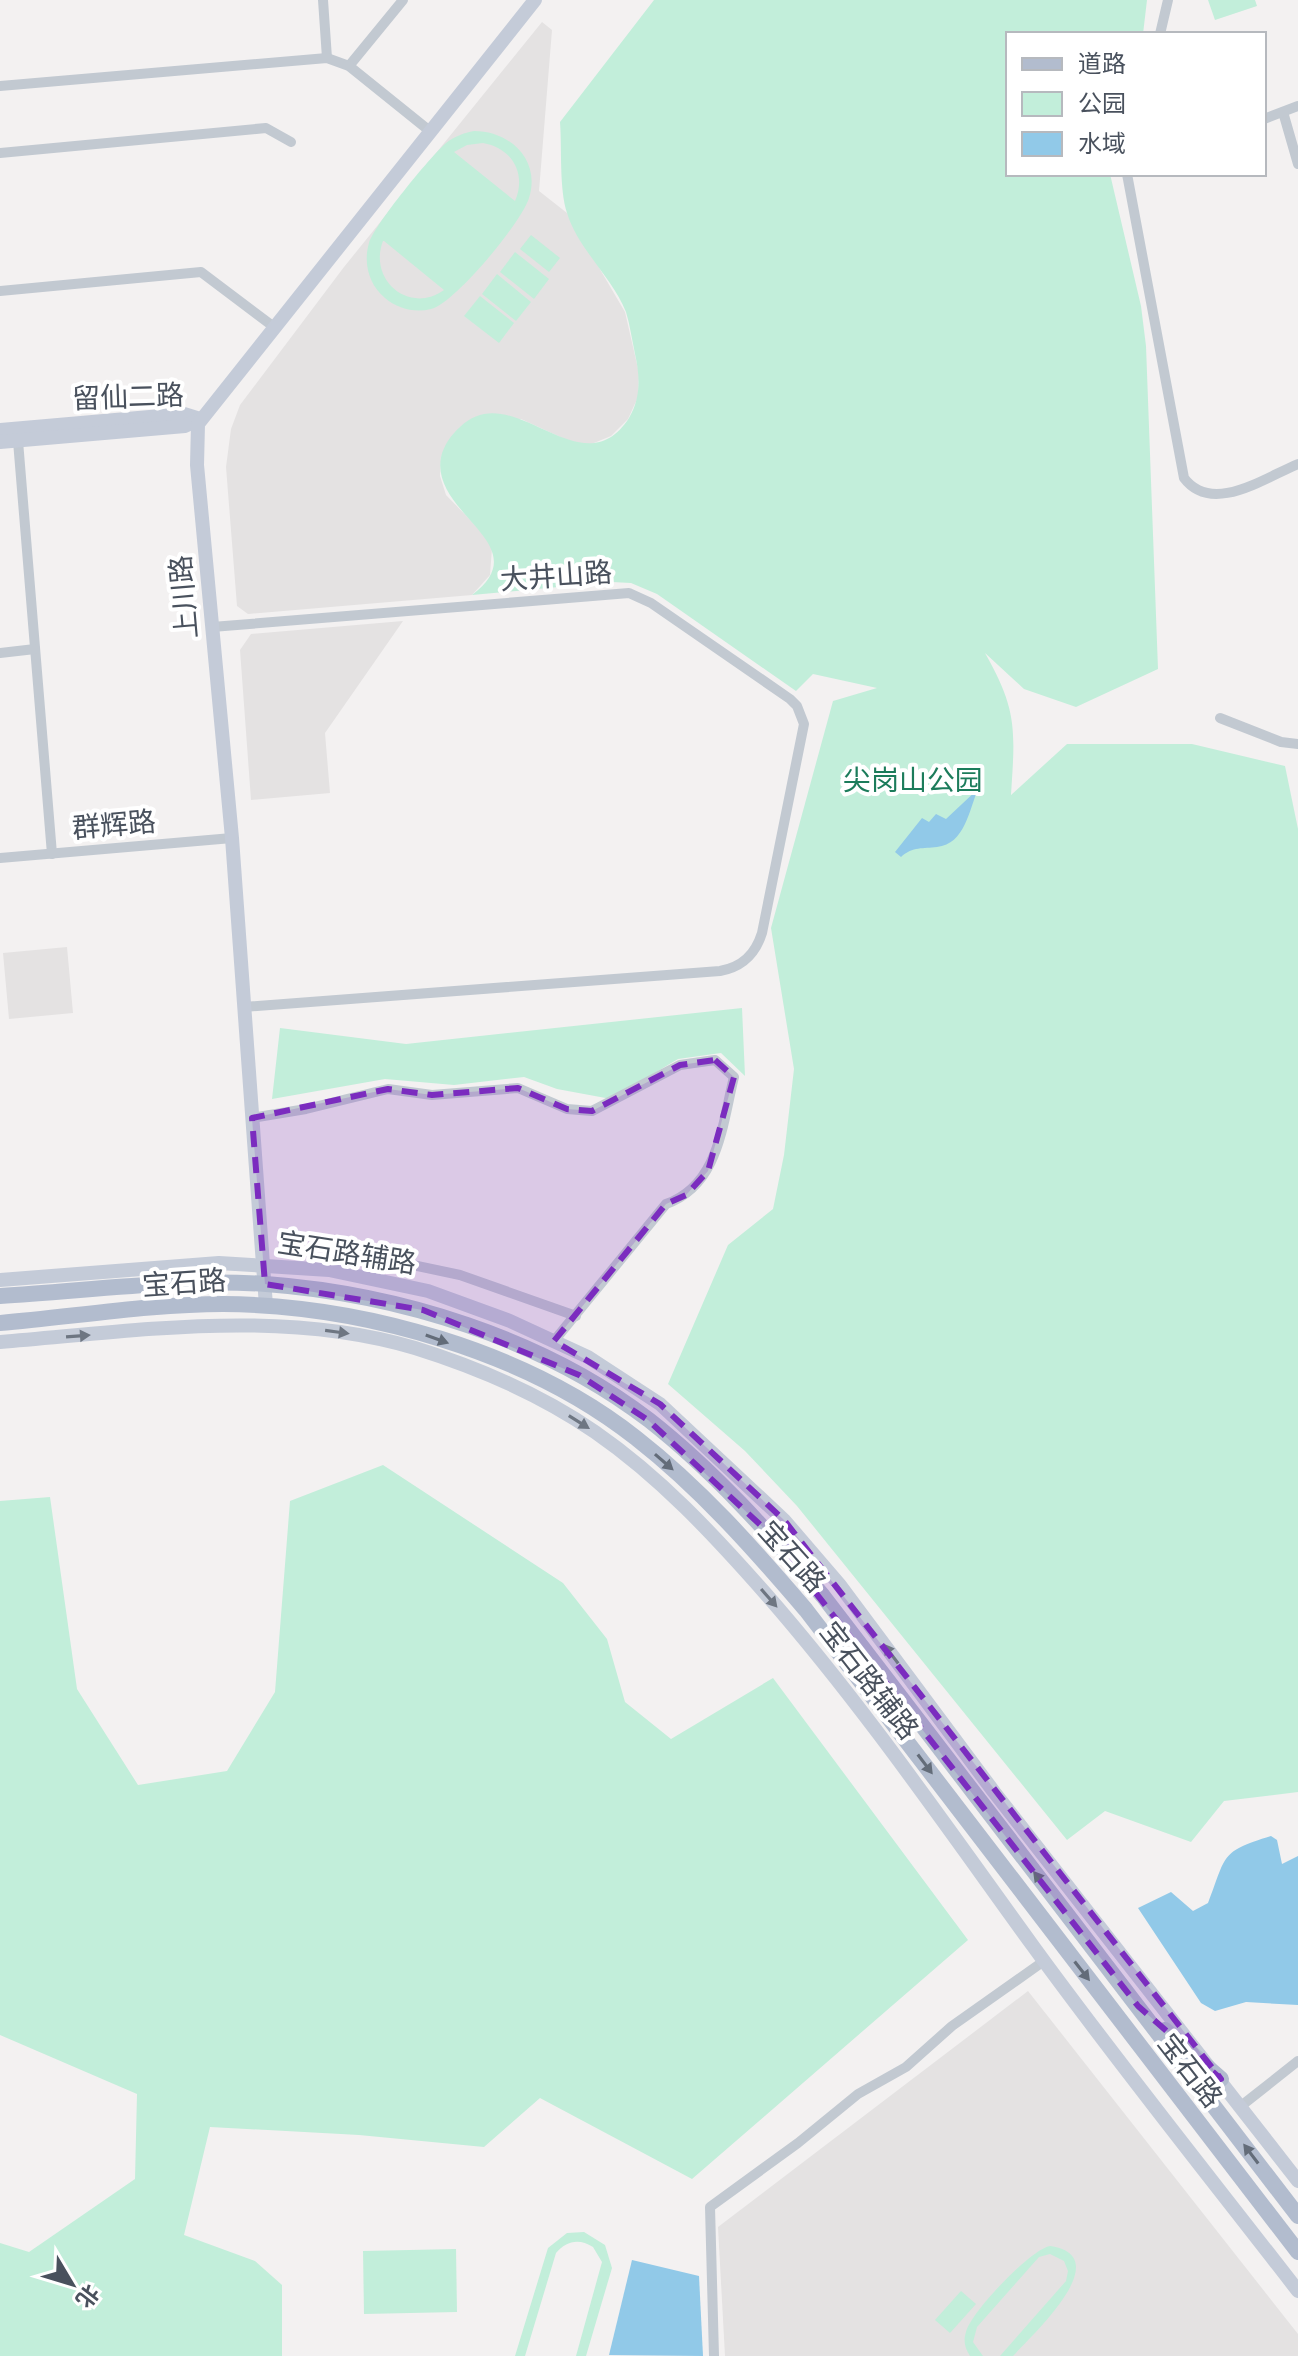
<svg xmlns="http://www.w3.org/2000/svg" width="1298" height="2356" font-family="Quicksand,'Noto Sans SC',sans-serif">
<rect width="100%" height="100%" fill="#f3f1f1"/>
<g fill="#e4e2e2">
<polygon points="542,22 552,30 539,191 567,213 625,312 639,373 638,397 628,419 611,436 589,445 569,441 521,419 441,456 440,476 446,495 486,536 492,548 490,575 472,595 248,614 237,606 226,467 231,429 240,405 344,267"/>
<polygon points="403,621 325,733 330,793 251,800 240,650 251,634"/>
<polygon points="67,947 73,1013 9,1019 3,953"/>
<polygon points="1028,1991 1298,2334 1298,2356 725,2356 718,2227"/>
</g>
<g fill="#c2eeda" fill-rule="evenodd">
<path d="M654 0H1147L1143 34H1008V174H1110L1141 306 1146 346 1158 669 1076 707 1024 689 985 653C1018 711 1015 731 1011 795L1067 744H1192L1285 766 1298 829V1792L1224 1801 1191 1842 1105 1811 1067 1840 797 1506 745 1451 668 1384 728 1245 773 1209 784 1155 794 1069 771 928 833 701 877 688 813 674 796 691 657 594 631 583 612 582 472 595C539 544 430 515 441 457 444 445 451 435 460 427 513 375 581 492 629 418 641 398 640 376 635 354 632 340 630 325 626 312 612 277 578 249 567 213 559 189 562 148 560 122Z"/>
<polygon points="1208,0 1255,0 1257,6 1215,20"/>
<path d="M474 131C510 131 541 160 529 198 522 222 454 304 431 309 415 313 398 309 385 298 369 285 363 263 369 243 375 224 430 157 446 143 455 136 464 133 474 131ZM483 143C512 148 527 174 515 201L454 152 467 145ZM383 241H384L444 290C409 315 368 280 383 241Z"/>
<polygon points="531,235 560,258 549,272 520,249"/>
<polygon points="515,252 549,279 534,299 500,272"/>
<polygon points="497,274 531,302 516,321 482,294"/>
<polygon points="480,296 514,323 499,343 464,316"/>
<polygon points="742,1008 745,1076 721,1053 678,1059 611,1099 557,1089 524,1077 454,1085 385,1079 272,1099 280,1028 406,1044"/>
<polygon points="383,1465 563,1583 607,1639 625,1702 671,1739 773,1678 968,1940 692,2179 540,2098 484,2147 359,2135 210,2127 184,2235 255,2261 282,2285 282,2356 0,2356 0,2243 29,2252 135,2179 137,2094 0,2035 0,1501 50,1497 77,1689 138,1785 227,1771 275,1692 290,1501"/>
<path d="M584 2232 605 2245 612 2268 586 2356H576L602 2262 593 2247C579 2238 566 2241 556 2253L525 2356H515L548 2248 567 2233Z"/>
<path d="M1050 2246C1119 2256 1031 2336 1013 2356H1000L1066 2281 1068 2271 1064 2261 1050 2254 1039 2257 977 2327 973 2342 983 2356H970C965 2348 963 2341 966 2332 971 2312 1031 2249 1050 2246Z"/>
<polygon points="456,2249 457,2312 364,2314 363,2251"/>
<polygon points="961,2291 976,2304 950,2333 935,2320"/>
</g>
<g fill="#91c9e8">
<path d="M978 789C969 810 965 844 937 847 923 849 913 846 901 857L895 852 922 818 929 822 936 814 946 819Z"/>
<path d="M1271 1836 1277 1840 1282 1864 1298 1856V2005L1246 2002 1215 2011 1201 2003 1138 1908 1171 1892 1193 1911 1208 1903C1227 1855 1219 1852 1271 1836Z"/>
<polygon points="632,2260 699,2276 703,2356 609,2355"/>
</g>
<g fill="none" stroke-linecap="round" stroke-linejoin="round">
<g stroke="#c2c9d1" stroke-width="10">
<polyline points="323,0 327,58"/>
<polyline points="1160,34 1168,0"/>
<polyline points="349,66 403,0"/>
<polyline points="0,86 327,58 349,66 431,132"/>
<polyline points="1283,112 1298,164"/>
<polyline points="1264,119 1298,106"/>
<polyline points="0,153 266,128 291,142"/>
<path d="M1127 174 1184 478C1212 515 1264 478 1298 464"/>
<polyline points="0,291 201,272 274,327"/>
<polyline points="18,441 52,854"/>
<path d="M212 627 629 593 651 603 790 699 797 706 804 724 762 933C755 955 742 967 720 971L244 1007"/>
<polyline points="0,653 35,649"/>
<polyline points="1220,718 1281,742 1298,744"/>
<polyline points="0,858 232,838"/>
<path d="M252 1118 306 1109 388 1089 432 1095 518 1088 567 1109 592 1111 680 1065 715 1060 734 1077C722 1125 719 1185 666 1204L554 1341"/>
<polyline points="322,1246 460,1275 576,1316"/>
<polyline points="1241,2106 1298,2061"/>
<polyline points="714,2356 710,2207 798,2143 858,2094 906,2067 952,2026 1044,1961"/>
</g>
<g stroke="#c4cbd8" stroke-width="14">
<polyline points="0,430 184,414 200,419"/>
<polyline points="0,442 185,426 200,419"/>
<polyline points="0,1280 219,1263 329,1270 428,1291 510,1321 588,1357 660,1404 784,1520 839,1584 994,1792 1298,2181"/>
<polyline points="266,1306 232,838 197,465 198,424 535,0"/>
<path d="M0 1342C137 1331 280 1308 415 1348 479 1368 540 1394 595 1432 660 1477 713 1534 765 1593 863 1705 946 1826 1033 1946 1118 2063 1209 2176 1298 2291"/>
</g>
<g stroke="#b2bcce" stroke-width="16">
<path d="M0 1296C87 1291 178 1278 266 1284 399 1294 542 1338 649 1420 714 1471 770 1534 823 1596L1298 2216"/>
<path d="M0 1323C72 1317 151 1304 223 1304 362 1305 526 1351 636 1438 700 1488 754 1549 806 1610L1298 2252"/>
<polyline points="1165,2030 1221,2079"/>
</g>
</g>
<defs><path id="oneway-solid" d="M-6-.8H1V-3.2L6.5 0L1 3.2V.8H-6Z" transform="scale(2)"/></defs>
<g fill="#6e7682">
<use href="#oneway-solid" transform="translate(337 1332) rotate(8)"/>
<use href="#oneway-solid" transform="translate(78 1336) rotate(-4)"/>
<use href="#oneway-solid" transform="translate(579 1422) rotate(32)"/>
<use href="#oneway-solid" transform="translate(769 1598) rotate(49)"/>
<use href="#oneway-solid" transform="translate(891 1654) rotate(-127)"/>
</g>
<g fill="#636c79">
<use href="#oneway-solid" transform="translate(437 1339) rotate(20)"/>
<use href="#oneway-solid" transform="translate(664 1462) rotate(41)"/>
<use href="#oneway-solid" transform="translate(925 1764) rotate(53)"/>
<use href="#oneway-solid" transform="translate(1041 1881) rotate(-128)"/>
<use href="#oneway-solid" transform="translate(1082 1971) rotate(52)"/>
<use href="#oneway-solid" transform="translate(1251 2154) rotate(-127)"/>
</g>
<path fill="#7b2cbf" fill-opacity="0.2" stroke="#7b2cbf" stroke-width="6" stroke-dasharray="16 10" stroke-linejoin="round" d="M715 1060 734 1077 708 1171 686 1195 666 1204 554 1341 660 1404 784 1520 1221 2079 1138 2006 769 1533 648 1420 579 1375 423 1310 265 1284 252 1118 388 1089 432 1095 518 1088 567 1109 592 1111 680 1065Z"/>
<g text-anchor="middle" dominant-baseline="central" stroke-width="8" stroke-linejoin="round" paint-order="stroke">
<g font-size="28" fill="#49515d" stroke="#fff">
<text transform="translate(128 396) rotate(-2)">留仙二路</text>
<text transform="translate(556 575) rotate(-4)">大井山路</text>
<text transform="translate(183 597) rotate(-95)">上川路</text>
<text transform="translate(114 824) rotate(-5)">群辉路</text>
<text transform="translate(347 1252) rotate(9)">宝石路辅路</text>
<text transform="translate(184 1282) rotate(-4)">宝石路</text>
<text transform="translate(793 1556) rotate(48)">宝石路</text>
<text transform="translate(870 1680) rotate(52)">宝石路辅路</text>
<text transform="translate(1191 2070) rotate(52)">宝石路</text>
</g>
<g font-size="28" fill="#1c7c5b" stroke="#fff">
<text x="913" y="779">尖岗山公园</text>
</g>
</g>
<rect x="1006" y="32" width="260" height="144" fill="#ffffff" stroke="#b6b9be" stroke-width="2"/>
<rect x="1022" y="58" width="40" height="12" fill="#b2bcce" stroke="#b6b9be" stroke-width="2"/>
<text x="1078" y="72" font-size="24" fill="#49515d">道路</text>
<rect x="1022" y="92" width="40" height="24" fill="#c2eeda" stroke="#b6b9be" stroke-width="2"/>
<text x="1078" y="112" font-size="24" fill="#49515d">公园</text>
<rect x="1022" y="132" width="40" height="24" fill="#91c9e8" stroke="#b6b9be" stroke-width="2"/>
<text x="1078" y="152" font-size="24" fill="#49515d">水域</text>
<g transform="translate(72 2284) rotate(128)" stroke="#ffffff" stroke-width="6" paint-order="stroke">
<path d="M0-6L14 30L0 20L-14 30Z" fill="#49515d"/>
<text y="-12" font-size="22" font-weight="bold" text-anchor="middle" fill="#49515d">北</text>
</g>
</svg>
